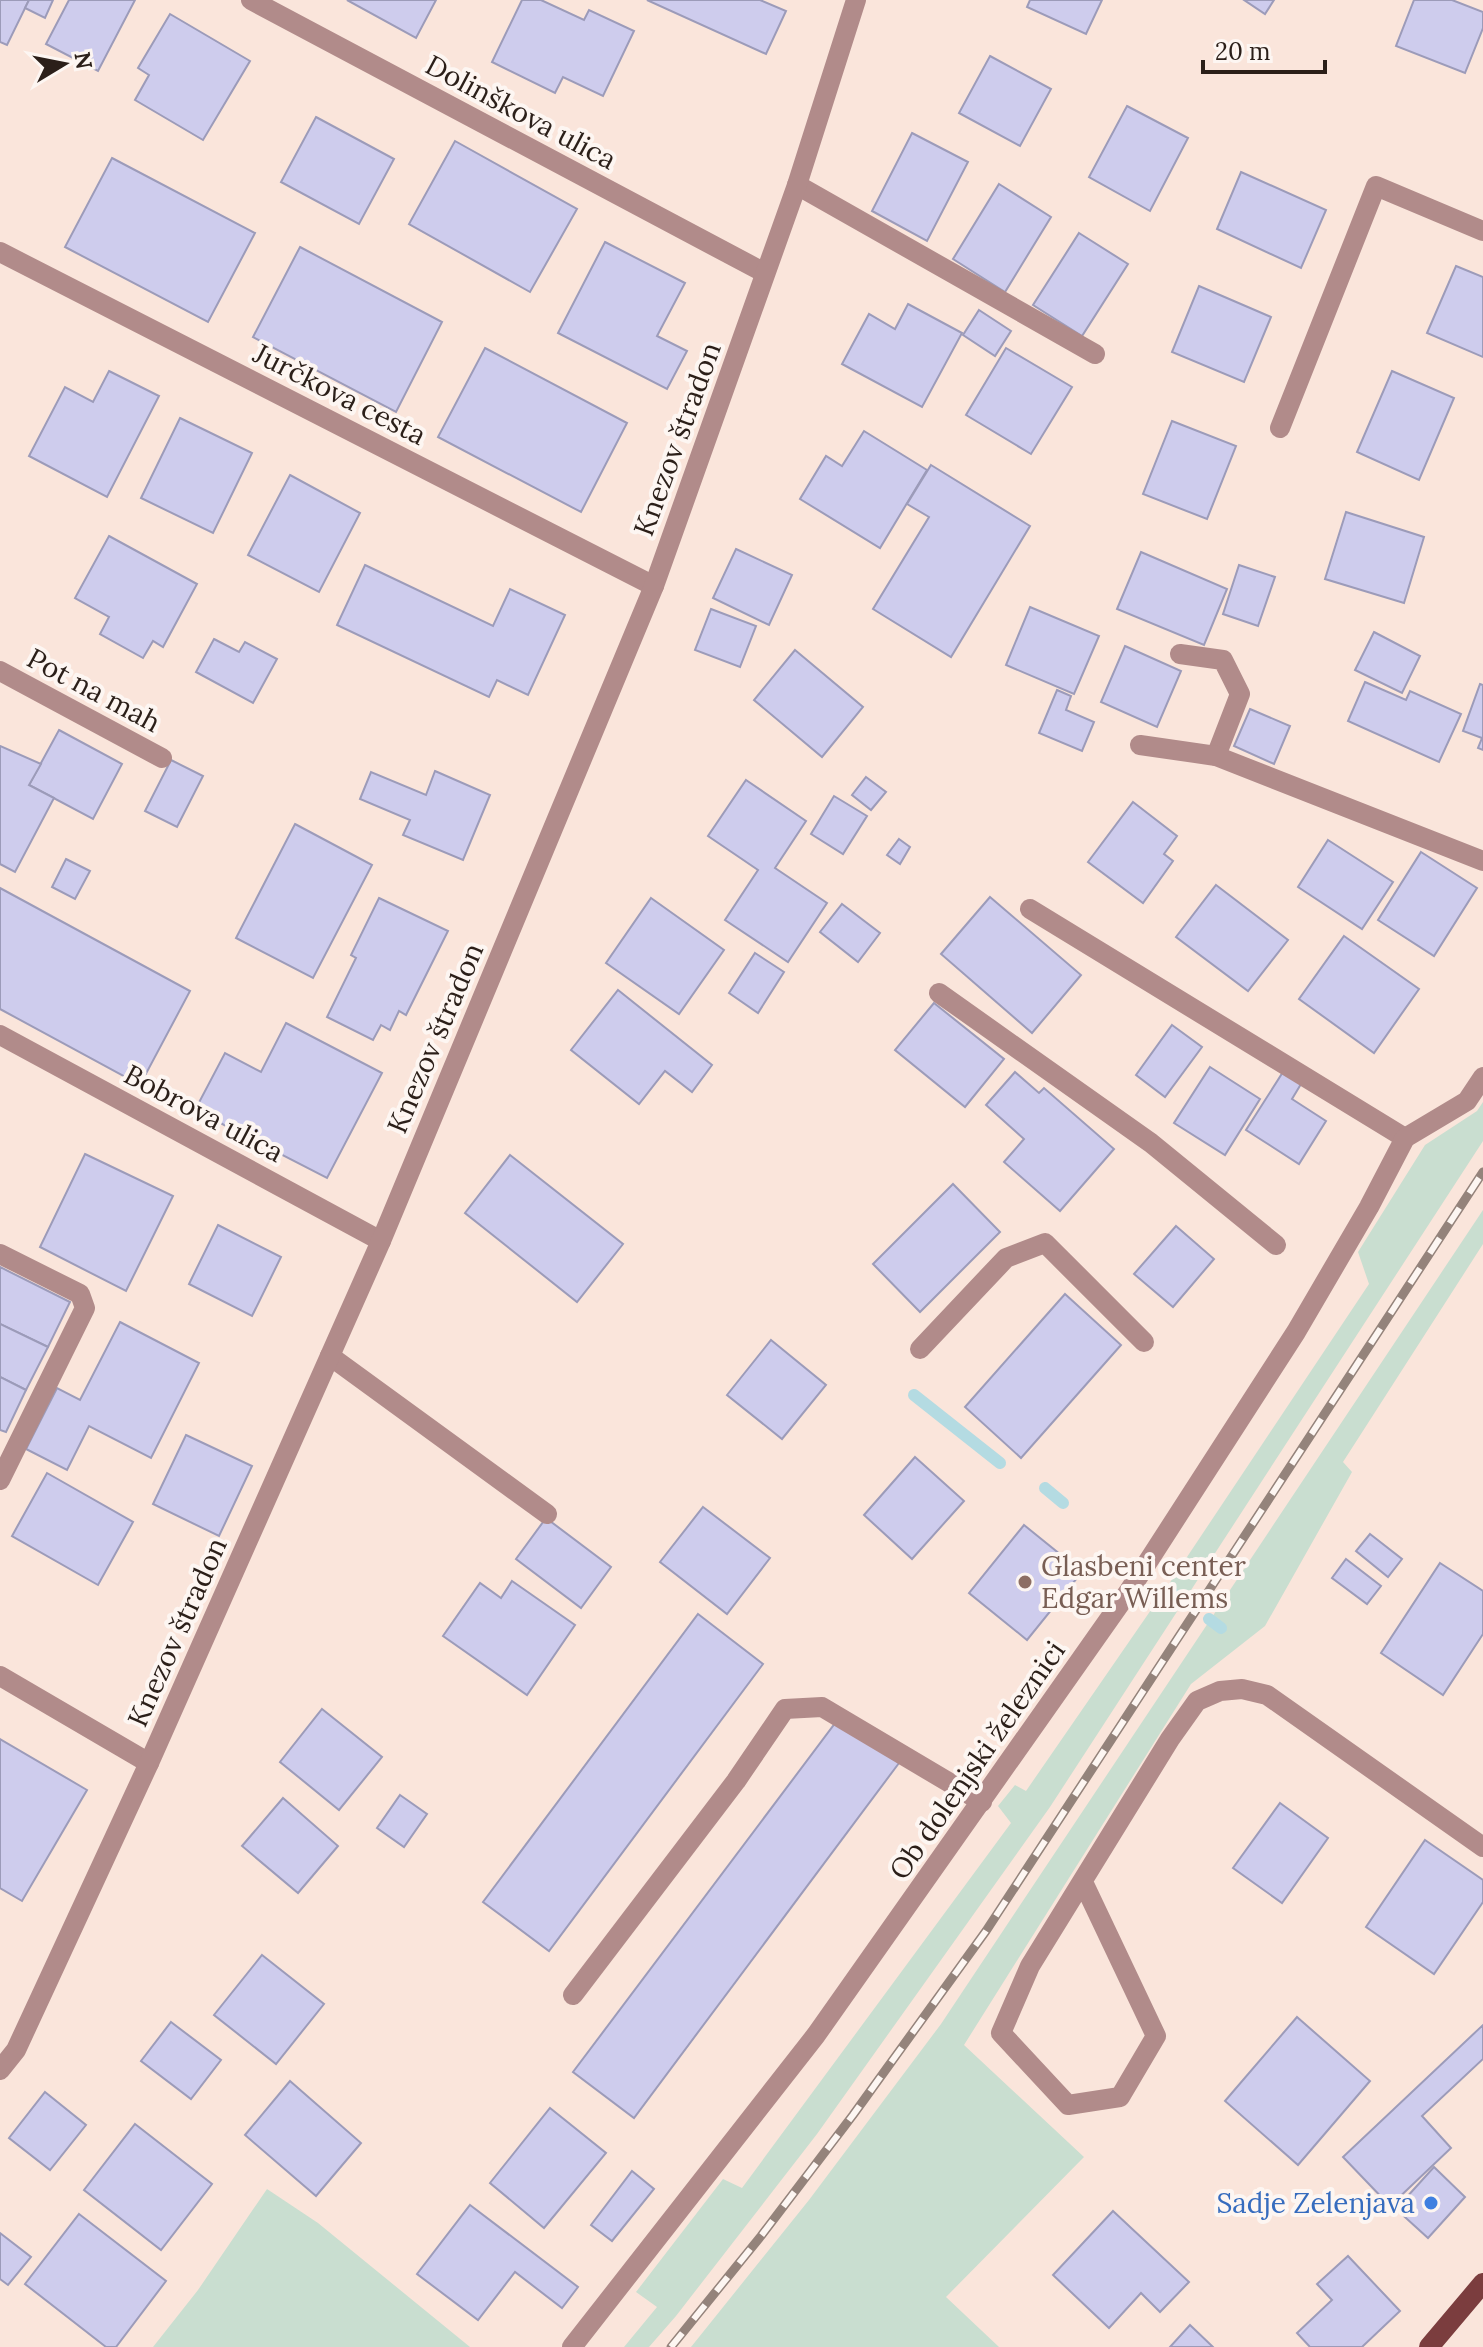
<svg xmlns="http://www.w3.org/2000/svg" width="1483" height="2347" font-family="Lora,serif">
<rect width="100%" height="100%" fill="#fae5db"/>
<g fill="#c9ded0">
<polygon points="1483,1102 1483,1141 1050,1807 817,2134 676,2316 649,2347 624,2347 657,2307 636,2292 723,2179 742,2188 1011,1823 998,1806 1015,1785 1026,1791 1173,1578 1369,1284 1358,1252 1425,1145 1477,1111"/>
<polygon points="1483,1210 1483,1244 1343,1462 1352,1472 1265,1626 1191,1684 964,2045 1084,2157 946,2297 999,2347 691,2347 809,2200 941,2024"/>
<polygon points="267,2189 318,2223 470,2347 153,2347 198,2290"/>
</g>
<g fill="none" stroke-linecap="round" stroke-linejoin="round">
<g stroke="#b4dbe2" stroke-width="12">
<polyline points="914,1395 1000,1463"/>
<polyline points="1045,1488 1063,1503"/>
<polyline points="1169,1590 1180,1600"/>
<polyline points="1209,1619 1221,1628"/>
</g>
</g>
<g fill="#cecced" stroke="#9c9bb9" stroke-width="2">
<polygon points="0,0 29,0 7,45 0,42"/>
<polygon points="29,0 53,0 45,18 25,8"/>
<polygon points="69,0 135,0 98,71 46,44"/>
<polygon points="347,0 436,0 416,38"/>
<polygon points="522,0 541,0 584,20 589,10 634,31 603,96 563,77 555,93 492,62"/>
<polygon points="647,0 760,0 786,11 766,54"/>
<polygon points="1030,0 1102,0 1086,34 1027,7"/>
<polygon points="1244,0 1274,0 1265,14"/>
<polygon points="1414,0 1452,0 1483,12 1483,28 1465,73 1396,46"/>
<polygon points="170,14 250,61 203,140 135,100 149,75 138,68"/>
<polygon points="990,56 1051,89 1020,146 959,113"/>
<polygon points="1127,106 1188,138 1150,211 1089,177"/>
<polygon points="316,117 394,159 359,224 281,182"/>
<polygon points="912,133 968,162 927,241 872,211"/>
<polygon points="455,141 577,209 530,292 409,224"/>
<polygon points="112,158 255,233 208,322 65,247"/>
<polygon points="1241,172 1326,210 1301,268 1217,229"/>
<polygon points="999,184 1051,217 1005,292 953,259"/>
<polygon points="1079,233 1128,264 1082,336 1033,305"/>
<polygon points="605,242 685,283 657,336 687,351 667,389 558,333"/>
<polygon points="300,247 442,322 396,412 253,337"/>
<polygon points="1456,266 1483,277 1483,357 1427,333"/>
<polygon points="1199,286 1271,317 1244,382 1172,352"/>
<polygon points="908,304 962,333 922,407 842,364 869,314 895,329"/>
<polygon points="979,310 1011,331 995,356 963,335"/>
<polygon points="485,348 627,423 581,512 438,437"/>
<polygon points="1006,348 1072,387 1031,454 966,415"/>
<polygon points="109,371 159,396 107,497 29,456 65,387 93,402"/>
<polygon points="1392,371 1454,398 1419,480 1357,452"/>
<polygon points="180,418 252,453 213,533 141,498"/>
<polygon points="1172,421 1236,446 1207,519 1143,494"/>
<polygon points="864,431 927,470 880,548 800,499 826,456 842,466"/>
<polygon points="931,465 1030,526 951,657 873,609 929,517 907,504"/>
<polygon points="290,475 360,513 319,592 248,555"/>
<polygon points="1346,512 1424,537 1404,603 1325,579"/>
<polygon points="109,536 197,584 163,647 153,641 143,658 100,634 109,617 75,598"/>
<polygon points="736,549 792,575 769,625 713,598"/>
<polygon points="1141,552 1227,589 1204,645 1117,609"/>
<polygon points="365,565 493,626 510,589 565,615 528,695 497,680 489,697 337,625"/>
<polygon points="1239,565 1275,577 1258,626 1223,614"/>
<polygon points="1030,607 1099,636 1074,694 1006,665"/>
<polygon points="711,609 756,626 740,667 695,650"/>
<polygon points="1374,632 1420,656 1402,693 1355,670"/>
<polygon points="214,639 239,652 245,642 277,659 253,703 196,672"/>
<polygon points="1125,646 1181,671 1157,727 1101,702"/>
<polygon points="795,650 863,707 822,757 754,700"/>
<polygon points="1365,682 1406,700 1410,691 1461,714 1439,762 1348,721"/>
<polygon points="1480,684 1483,685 1483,750 1478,748 1482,738 1463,731"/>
<polygon points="1057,690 1071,696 1066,710 1094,722 1082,751 1039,733"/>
<polygon points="1250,709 1290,726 1274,764 1234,746"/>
<polygon points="59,730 122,764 93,819 29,785"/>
<polygon points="0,746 41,764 29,785 54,798 15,872 0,864"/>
<polygon points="171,760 203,776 177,827 145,811"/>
<polygon points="435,771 490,795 463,860 403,835 410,820 360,799 371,772 426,795"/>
<polygon points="866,777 886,792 871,810 852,795"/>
<polygon points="746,780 806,821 775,868 827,903 788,962 725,920 758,870 708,836"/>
<polygon points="834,796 867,816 843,854 811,834"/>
<polygon points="1133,802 1177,836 1164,854 1173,861 1143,903 1088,862"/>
<polygon points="295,824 372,865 313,978 236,938"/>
<polygon points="899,839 910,847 900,864 887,855"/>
<polygon points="1328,840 1393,882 1362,929 1298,887"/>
<polygon points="1421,852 1477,888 1434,956 1378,920"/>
<polygon points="66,859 90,871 75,899 52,887"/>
<polygon points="1216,885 1288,940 1248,991 1176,937"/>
<polygon points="0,888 190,991 140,1085 0,1009"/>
<polygon points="990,897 1081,975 1032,1033 941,954"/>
<polygon points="379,898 448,931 406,1015 399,1011 390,1030 381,1025 373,1040 327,1017 356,958 351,955"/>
<polygon points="651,898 724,950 679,1014 606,963"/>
<polygon points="842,904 880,933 858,962 820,932"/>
<polygon points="1344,936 1419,989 1374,1053 1299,999"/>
<polygon points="755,953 784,972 758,1013 729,993"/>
<polygon points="618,990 712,1065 692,1092 665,1071 639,1104 571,1050"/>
<polygon points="934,1003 1004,1059 965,1107 895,1050"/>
<polygon points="286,1023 382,1073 327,1178 195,1110 225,1053 261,1072"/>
<polygon points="1172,1025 1202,1047 1165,1097 1136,1075"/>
<polygon points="1210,1067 1260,1099 1225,1155 1174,1123"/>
<polygon points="1015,1072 1039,1093 1044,1088 1114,1149 1060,1211 1004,1162 1024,1139 986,1105"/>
<polygon points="1283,1072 1301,1084 1292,1099 1326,1121 1299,1164 1246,1130"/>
<polygon points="85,1154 173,1196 126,1291 40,1247"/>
<polygon points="510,1155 623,1244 577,1302 465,1213"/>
<polygon points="953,1184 1000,1232 920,1312 873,1264"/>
<polygon points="218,1225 281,1257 252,1316 189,1284"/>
<polygon points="1176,1226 1214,1259 1173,1307 1134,1274"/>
<polygon points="0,1267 70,1302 48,1347 0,1324"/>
<polygon points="1065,1294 1121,1345 1021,1458 965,1407"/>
<polygon points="120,1322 199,1363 151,1458 89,1426 67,1470 26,1449 57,1388 80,1400"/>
<polygon points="0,1324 48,1347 26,1390 0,1377"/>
<polygon points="771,1340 826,1385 782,1439 727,1395"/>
<polygon points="0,1377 26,1390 6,1432 0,1430"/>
<polygon points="186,1435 252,1466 219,1536 153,1504"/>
<polygon points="915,1457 964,1501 912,1559 864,1515"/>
<polygon points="47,1473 133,1522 98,1585 12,1536"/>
<polygon points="703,1507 770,1558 727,1614 660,1562"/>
<polygon points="546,1518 611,1567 581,1608 516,1559"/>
<polygon points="1024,1525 1082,1572 1027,1640 969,1593"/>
<polygon points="1370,1534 1402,1559 1388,1577 1356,1551"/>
<polygon points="1346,1559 1381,1586 1367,1604 1332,1578"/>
<polygon points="1440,1563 1483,1591 1483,1634 1443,1695 1381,1653"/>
<polygon points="512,1581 575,1625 527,1695 443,1636 480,1583 501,1598"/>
<polygon points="698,1614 763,1664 549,1951 483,1902"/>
<polygon points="322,1709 382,1757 339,1810 280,1762"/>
<polygon points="839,1718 899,1763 634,2118 573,2072"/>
<polygon points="0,1739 87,1790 22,1901 0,1888"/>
<polygon points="400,1795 427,1814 404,1847 377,1828"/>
<polygon points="283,1798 338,1846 298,1893 242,1846"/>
<polygon points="1280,1803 1328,1838 1282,1903 1233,1868"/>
<polygon points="1425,1840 1483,1880 1483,1902 1434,1974 1366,1927"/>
<polygon points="262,1955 324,2004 276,2064 214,2015"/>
<polygon points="1297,2017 1370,2081 1298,2165 1225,2101"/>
<polygon points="171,2022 221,2060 191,2099 141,2061"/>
<polygon points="1483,2025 1483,2059 1422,2116 1451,2148 1390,2206 1343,2157"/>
<polygon points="290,2081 361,2143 316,2196 245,2135"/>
<polygon points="45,2092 86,2125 50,2170 9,2138"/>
<polygon points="550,2108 606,2153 544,2228 490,2183"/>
<polygon points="135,2124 212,2184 161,2250 84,2190"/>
<polygon points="1434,2167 1465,2197 1428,2238 1396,2209"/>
<polygon points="632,2171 654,2189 612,2241 591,2225"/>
<polygon points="470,2205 578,2287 562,2308 515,2272 478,2320 417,2274"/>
<polygon points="1113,2211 1189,2282 1160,2312 1141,2293 1109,2328 1053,2275"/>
<polygon points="79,2214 166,2281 116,2347 106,2347 25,2284"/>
<polygon points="0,2233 31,2257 8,2285 0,2279"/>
<polygon points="1348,2256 1400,2311 1362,2347 1310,2347 1297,2333 1332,2300 1317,2284"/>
<polygon points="1190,2325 1213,2347 1170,2347"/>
</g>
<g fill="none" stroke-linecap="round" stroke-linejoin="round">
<g stroke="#b18b8a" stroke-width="20">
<polyline points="251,0 765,273"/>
<polyline points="797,185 1095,354"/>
<polyline points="0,252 654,586"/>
<polyline points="1280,428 1376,186 1483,231"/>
<polyline points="1180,654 1223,660 1240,694 1216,756"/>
<polyline points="0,671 162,758"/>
<polyline points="1140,745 1216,756 1483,861"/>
<polyline points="1030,909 1405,1138"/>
<polyline points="939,993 1151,1143 1276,1245"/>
<polyline points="0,1035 381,1241"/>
<polyline points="0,1254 80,1294 85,1308 0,1480"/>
<polyline points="920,1349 1006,1258 1045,1243 1144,1342"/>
<polyline points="330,1356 547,1514"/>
<polyline points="0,1676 149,1763"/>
<polyline points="1083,1882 1156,2036 1120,2097 1068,2105 1001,2033 1030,1966 1170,1739 1197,1701 1220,1691 1242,1689 1267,1695 1483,1847"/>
<polyline points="573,1995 736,1781 785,1709 822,1707 982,1802"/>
<polyline points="0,2070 16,2050 149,1763 381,1241 654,586 797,185 856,0"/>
<polyline points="572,2347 816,2035 1129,1591 1296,1332 1369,1207 1405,1138 1467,1101 1483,1077"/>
</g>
<polyline stroke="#7b3d3e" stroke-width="20" points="1429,2347 1483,2283"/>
<g stroke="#94837b" stroke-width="9">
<polyline id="rail" points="671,2347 761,2236 853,2115 986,1931 1483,1172"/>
</g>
<use href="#rail" stroke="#fdf6f2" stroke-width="6" stroke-dasharray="18" stroke-linecap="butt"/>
</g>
<circle fill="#8d6e63" stroke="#fdf6f2" stroke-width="3" cx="1025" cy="1582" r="8"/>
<circle fill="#3f7fe0" stroke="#fdf6f2" stroke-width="3" cx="1431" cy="2203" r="8"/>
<g text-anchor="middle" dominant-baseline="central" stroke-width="8" stroke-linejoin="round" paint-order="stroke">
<g font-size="28" fill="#2b1f19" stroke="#fdf6f2">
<text transform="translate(521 112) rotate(28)">Dolinškova ulica</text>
<text transform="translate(340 394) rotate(27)">Jurčkova cesta</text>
<text transform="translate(677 439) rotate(-70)">Knezov štradon</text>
<text transform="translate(94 690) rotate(28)">Pot na mah</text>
<text transform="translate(435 1038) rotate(-67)">Knezov štradon</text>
<text transform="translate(204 1113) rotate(28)">Bobrova ulica</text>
<text transform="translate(177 1632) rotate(-66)">Knezov štradon</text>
<text transform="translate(977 1760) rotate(-55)">Ob dolenjski železnici</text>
</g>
<g font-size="28" fill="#785e54" stroke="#fdf6f2" text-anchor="start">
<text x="1041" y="1566">Glasbeni center<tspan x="1041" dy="32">Edgar Willems</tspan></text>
</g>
<g font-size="28" fill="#366cbe" stroke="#fdf6f2" text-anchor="end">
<text x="1415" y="2203">Sadje Zelenjava</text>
</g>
</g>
<g transform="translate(64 64) rotate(80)" stroke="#fdf6f2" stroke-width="6" paint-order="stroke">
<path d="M0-6L14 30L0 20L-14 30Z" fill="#2b1f19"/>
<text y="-12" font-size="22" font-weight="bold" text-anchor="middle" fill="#2b1f19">N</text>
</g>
<path d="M1203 60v12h122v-12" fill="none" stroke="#2b1f19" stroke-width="4"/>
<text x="1215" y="60" font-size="24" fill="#2b1f19" stroke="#fdf6f2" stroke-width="6" paint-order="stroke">20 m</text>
</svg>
